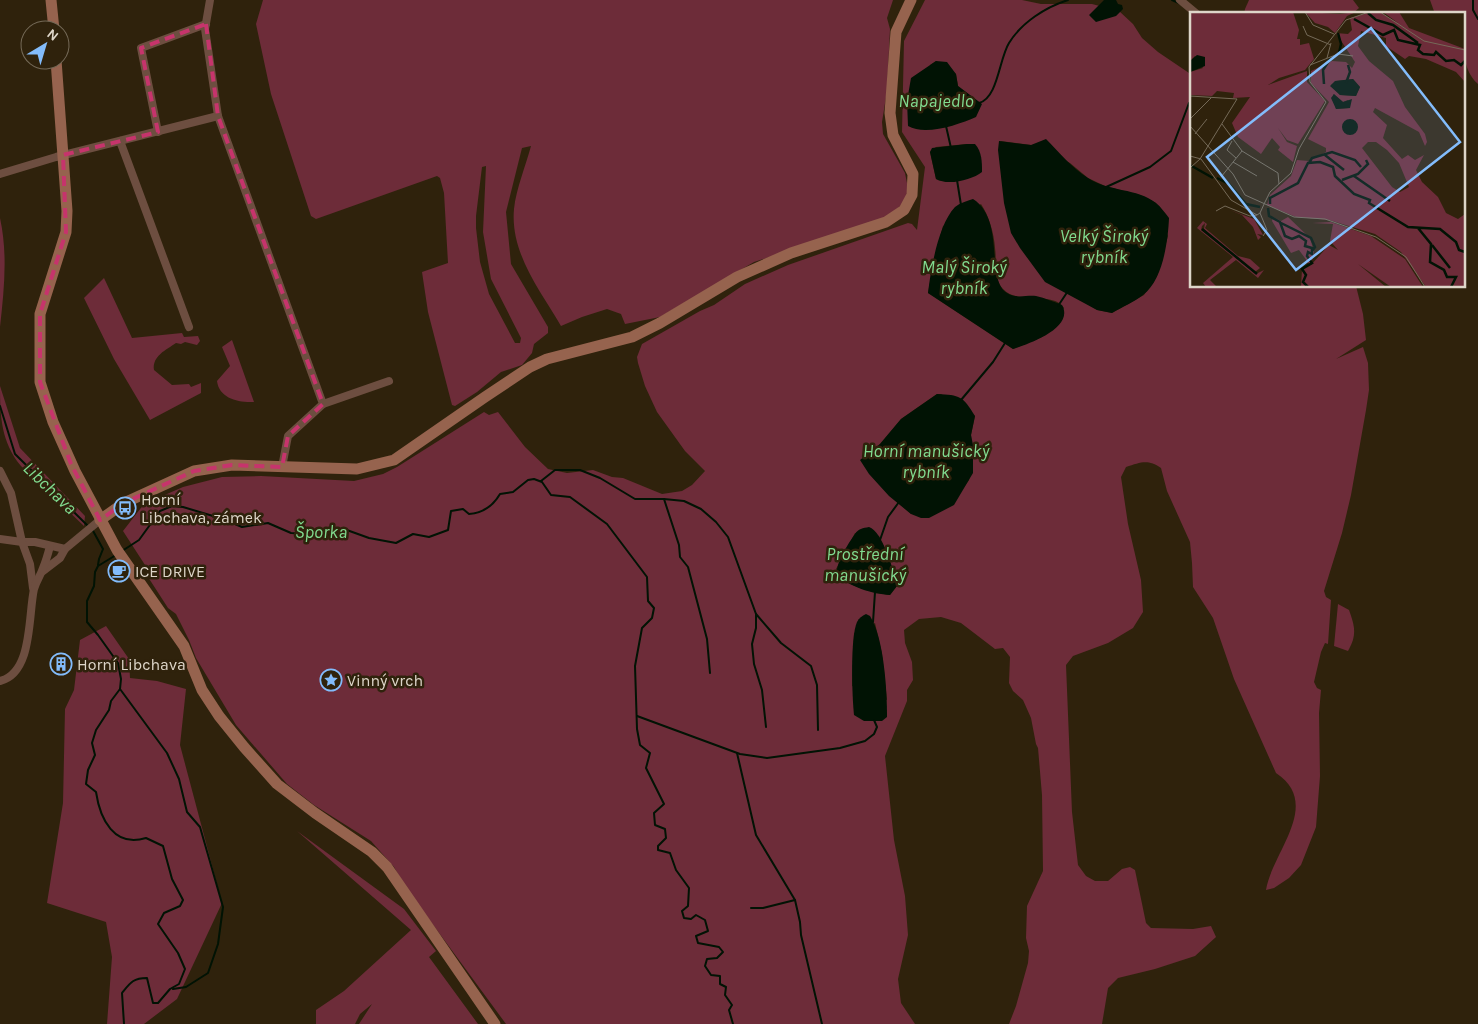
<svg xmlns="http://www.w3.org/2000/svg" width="1478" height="1024" font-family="Karla,sans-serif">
<rect width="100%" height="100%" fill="#2f220c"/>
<g fill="#6d2c39" fill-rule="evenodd">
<path d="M263 0H893L887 18 890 29 887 91 882 122 883 134 905 173 908 188 905 202 884 220 754 262 660 317 625 324 621 314 607 309 582 317 561 326C540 290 510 253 514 209 516 189 526 165 531 146L522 148 506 212 511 264 548 327V333L534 344 532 353 522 365 501 372 477 392 455 406 452 405 428 312 422 272 448 263 444 193 440 178 437 176 316 219 311 216 271 94 256 24ZM486 166 483 232 491 279 521 338 520 343H515L489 294 480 262 476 228V216L482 167Z"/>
<path d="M925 0H1022L1041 4H1092L1119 11 1133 24 1142 38 1158 52 1192 75V286H1356L1363 314 1366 340 1336 359 1363 347 1368 363 1369 390 1366 410 1351 495 1342 533 1324 591 1326 597 1331 600 1328 644 1325 643 1321 652 1314 682 1317 688 1321 690 1319 713 1320 776 1316 827 1301 865 1289 878 1274 888 1266 890C1272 852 1323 804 1276 773L1234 679 1213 618 1193 587 1192 563 1190 542 1167 491 1161 468C1148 459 1141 462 1126 467L1121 477 1128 524 1141 580 1143 612 1133 628 1108 643 1073 656 1066 665 1072 812 1078 865 1086 876 1095 881H1108L1122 869 1130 867 1135 870 1146 923 1151 928 1193 929 1211 926 1216 937 1195 956 1155 969 1118 978 1108 988 1102 1024H1009L1016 1006 1028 963 1029 951 1026 938 1027 906 1043 871 1042 795 1038 748 1036 744 1031 718 1023 700 1013 691 1009 683 1010 657 1003 648 995 649 961 623 941 617 919 619 904 630 905 643 912 662 913 680 907 690V701L885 756 894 840 905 896 908 935 898 979 901 1003 915 1024H506L406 888 394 867 371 841 314 805 287 784 236 725 196 658 189 640 176 614 168 608 148 577 145 565 123 531 144 504 183 487 222 477 261 476 354 481 383 474 397 467 484 412 489 415 498 412 525 447 548 469 567 473 593 470 612 477 623 478 662 494 682 491 692 485 705 471 685 451 657 412 645 386 638 363 637 357 642 344 700 311 714 305 745 284 788 265 908 223 912 224 917 230 925 167 902 132 904 41ZM936 61 956 74 958 86 981 104 924 130 930 65ZM1000 141 1031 145 1070 163 1088 178 1105 186 1140 195 1156 203 1168 236 1157 276 1144 295 1112 313 1097 310 1083 301ZM967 144 947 182 936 179 930 152 936 147ZM981 204C989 216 994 233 995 248 997 261 993 279 1003 289 1017 305 1053 291 1064 308L1042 337 1013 349 928 293 934 260 943 226ZM937 394H941L975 416 971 435 973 460 969 480 962 490 911 514C891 497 874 482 861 460L880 444 901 419ZM855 533 879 536 889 558 897 586 890 595C879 594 851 587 842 579 840 577 838 572 836 569ZM875 623 882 654 887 700 852 686 854 633Z"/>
<polygon points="1249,0 1353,0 1359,8 1352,14 1244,14 1245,9"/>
<path d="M1430 0H1478V84C1459 67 1464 37 1464 14H1435Z"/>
<path d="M0 218C8 255 4 290 0 327Z"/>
<path d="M104 278 132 338 182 333 184 337 198 336 200 341 197 345 185 342 181 344 176 343C166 350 152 356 154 370L172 385 189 384 191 387 201 383V393L150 420 114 359 84 298Z"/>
<path d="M232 340 254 402C238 403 219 398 217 381L230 366 222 347Z"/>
<path d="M0 386 20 448 85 516 84 526 21 466C1 442 0 416 0 386Z"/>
<path d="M1338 604 1349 610C1355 627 1357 635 1348 651L1334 646Z"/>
<polygon points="106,626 129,659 130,678 157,681 186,689 180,745 222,903 177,999 144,1024 107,1024 112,957 106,922 47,903 63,803 65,709 74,690 80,640"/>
<polygon points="297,831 404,909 436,951 429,957 478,1024 359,1024 372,1004 360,1014 355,1024 316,1024 316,1010 344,991 411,930"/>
</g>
<g fill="#011304">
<polygon points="1104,0 1116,0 1118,4 1122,5 1123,9 1116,16 1096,22 1089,15"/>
<path d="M936 61 947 62 956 74 958 86 982 104 976 117C958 125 925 136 908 126L907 101 911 78Z"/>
<path d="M1046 139C1059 152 1072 168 1088 178 1109 192 1137 188 1156 203 1161 207 1165 213 1169 218 1168 241 1163 280 1143 295 1134 302 1122 307 1112 313L1097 310 1045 282 1020 248 1011 233 1004 203 998 150 999 141 1031 145Z"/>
<path d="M967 144H975C982 152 982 162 982 172 972 180 948 186 936 179L930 152 932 148Z"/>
<path d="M973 199C1006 220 985 280 1007 293 1017 299 1025 295 1036 296 1045 298 1054 302 1062 305 1075 328 1028 344 1013 349L928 293C931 269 938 225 955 207 960 203 967 201 973 199Z"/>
<path d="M937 394C960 395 963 396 975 416L971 435 973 445V473L954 505 929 518H921L911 514 889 496 869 474 860 460 880 444 901 419Z"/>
<path d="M869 527C883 532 892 568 897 582V586L890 595C872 594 849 587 837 574 835 565 849 542 855 534 858 529 863 528 869 527Z"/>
<path d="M866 614 870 616C884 638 887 690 887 717L882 721H864L854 715C852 696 850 638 857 622 859 618 862 616 866 614Z"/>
</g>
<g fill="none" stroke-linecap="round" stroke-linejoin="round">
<g stroke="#011304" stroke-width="2">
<polyline points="1172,0 1181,4"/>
<polyline points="1473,0 1473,10 1478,19"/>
<path d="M979 103C998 98 999 59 1009 43 1022 22 1046 7 1068 0"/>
<polyline points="946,126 951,148"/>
<polyline points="957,180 961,205"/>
<polyline points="1104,188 1150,167 1171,151 1189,103"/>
<polyline points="1058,306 1068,291"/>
<polyline points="961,400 993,362 1005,343"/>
<polyline points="0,406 15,454 88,526"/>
<polyline points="541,481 555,470 580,470 600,478 635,499 664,499 684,501 701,509 716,522 728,537 756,614 781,643 811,666 817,685 818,730"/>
<polyline points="664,499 679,545 680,557 688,567 707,639 710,673"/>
<polyline points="92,529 103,549 99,559 98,565"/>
<polyline points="880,540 888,517 899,502"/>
<path d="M122 551 139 540 160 511 172 506 183 507 223 519 242 527 268 523 291 533 334 535 344 529 369 538 396 543 413 534 429 537 448 530 451 511 463 509 469 514C482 513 493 506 500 494L513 492 528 480 534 479 542 482 551 495 570 497 607 524 647 577 648 601 654 608 652 618 642 628 635 666 637 729 640 745 650 753 646 768 664 804 654 813 655 825 665 829 666 838 658 846V850L670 853 676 870 689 888 688 906 682 911 684 918 691 919 696 915 705 920 708 931 696 936 698 943 719 947 723 952 717 958 707 959 705 966 711 975 720 976V984L726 987 725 995 732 1005 729 1010 733 1024"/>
<path d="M116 555 98 566 95 572 94 586 87 601V622L98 635 118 663 121 679 120 689 111 701 109 710 96 730 92 743 95 755 88 770 86 784 96 792C100 819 114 848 146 838L163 846 172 879 183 900 180 906 164 913 158 924 178 953 185 969 179 984 170 989 158 1003H153L147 978C133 978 130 983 122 993L124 1024"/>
<polyline points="756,614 756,628 752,644 754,664 762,690 766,727"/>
<polyline points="873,622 875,592"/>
<polyline points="120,689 167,753 179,779 187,812 200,827 223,907 218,944 208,973 186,987 173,989"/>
<polyline points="637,716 740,754 767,758 840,748 865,741 874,734 877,727 874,720"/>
<polyline points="737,753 756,835 795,900 800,922 801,935 822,1024"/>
<polyline points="751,908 763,908 795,900"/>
</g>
<g stroke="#6d4e40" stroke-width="8">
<polyline points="210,0 205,29 218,116 323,404 288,436 282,467"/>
<polyline points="1180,0 1197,14"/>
<polyline points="158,132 141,48 206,24"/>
<polyline points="120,141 189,327"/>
<polyline points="0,174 56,157 218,116"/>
<polyline points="323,404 389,381"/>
<polyline points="0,471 11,493 22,542 35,542 65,549 100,520"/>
<polyline points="0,539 22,542 30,564 33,588"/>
<polyline points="43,571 60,558 65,549"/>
<path d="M0 681C33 673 28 616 34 589 37 579 40 577 43 568 46 561 48 554 50 546"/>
</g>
<g stroke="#96634e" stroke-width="11">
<polyline points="51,0 54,30"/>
<polyline points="56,60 67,211 66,232 40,314 40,382 53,422 75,471 117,550 184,646 202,690 219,716 244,747 277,784 315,813 372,852 387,867 495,1024"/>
<polyline points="100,520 124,503 194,471 232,465 357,469 394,460 485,397 530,367 547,359 632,337 660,323 737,277 791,253 886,222 904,210 912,195 913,174 893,135 890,113 896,32 911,0"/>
</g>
</g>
<path fill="none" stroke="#c6346c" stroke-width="4" stroke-dasharray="10 6" stroke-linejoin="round" d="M206 24 218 116 323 404 288 436 282 467 232 465 194 471 124 503 100 520 71 464 40 382V314L66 232 63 155 158 132 141 48Z"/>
<defs>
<g id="bus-ring" transform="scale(1.125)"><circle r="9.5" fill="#2f220c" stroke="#83bcfb" stroke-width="1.5"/><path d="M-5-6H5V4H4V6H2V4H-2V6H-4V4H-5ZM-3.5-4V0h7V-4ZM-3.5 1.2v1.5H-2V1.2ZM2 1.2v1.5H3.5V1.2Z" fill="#83bcfb"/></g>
<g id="cafe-ring" transform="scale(1.125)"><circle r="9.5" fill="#2f220c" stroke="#83bcfb" stroke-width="1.5"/><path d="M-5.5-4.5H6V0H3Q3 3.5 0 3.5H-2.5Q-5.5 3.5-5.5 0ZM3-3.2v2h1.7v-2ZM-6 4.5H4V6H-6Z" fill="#83bcfb"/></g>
<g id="building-ring" transform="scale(1.125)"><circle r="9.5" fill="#2f220c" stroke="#83bcfb" stroke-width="1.5"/><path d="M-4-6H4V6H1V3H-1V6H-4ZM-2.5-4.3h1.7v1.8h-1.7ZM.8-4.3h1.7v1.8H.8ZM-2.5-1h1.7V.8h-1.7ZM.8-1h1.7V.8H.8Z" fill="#83bcfb"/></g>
<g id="sight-ring" transform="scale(1.125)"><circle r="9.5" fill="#2f220c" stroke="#83bcfb" stroke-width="1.5"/><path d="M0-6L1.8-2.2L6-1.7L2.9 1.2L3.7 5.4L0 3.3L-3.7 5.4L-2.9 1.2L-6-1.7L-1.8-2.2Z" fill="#83bcfb"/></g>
</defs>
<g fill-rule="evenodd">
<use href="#bus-ring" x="125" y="508"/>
<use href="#cafe-ring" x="119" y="571"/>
<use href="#building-ring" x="61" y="664"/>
<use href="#sight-ring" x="331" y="680"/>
</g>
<g text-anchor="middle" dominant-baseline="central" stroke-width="5" stroke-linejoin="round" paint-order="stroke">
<g font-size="16" fill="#ded6c9" stroke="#2f220c" text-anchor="start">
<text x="141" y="499">Horní<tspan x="141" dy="18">Libchava, zámek</tspan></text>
<text x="135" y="571">ICE DRIVE</text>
<text x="77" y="664">Horní Libchava</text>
<text x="347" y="680">Vinný vrch</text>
</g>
<g font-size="18" font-style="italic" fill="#81db8f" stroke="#2f220c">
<text x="936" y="101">Napajedlo</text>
<text x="1104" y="236">Velký Široký<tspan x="1104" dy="21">rybník</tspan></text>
<text x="964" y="267">Malý Široký<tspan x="964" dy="21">rybník</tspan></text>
<text x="926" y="451">Horní manušický<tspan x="926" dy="21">rybník</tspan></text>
<text transform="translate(50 488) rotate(44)">Libchava</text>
<text x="321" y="532">Šporka</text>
<text x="865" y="554">Prostřední<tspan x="865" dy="21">manušický</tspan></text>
</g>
</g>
<g transform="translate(1190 12)">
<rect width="275" height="275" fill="#2f220c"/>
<path d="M0 0H103L109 18 107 27H110V33L119 31 124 47 115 58 89 66 78 73 117 59V70L135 89 108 132 97 128 88 116 97 130 107 134 103 150 88 138 90 135 82 126 71 142 48 125 42 111 60 85 43 86 44 81 27 79 22 84 0 83V60L13 56 5 44 0 49ZM115 0 150 2 166 0 157 4 145 21 138 15 125 11ZM182 0H189L208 11 193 0H209L219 16 275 37V70L266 60 236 47 219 44 215 47 196 34V26L171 19 168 34 179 49 203 69 215 95 235 122 237 130 235 134 229 120 185 96 183 100 197 113 193 126 212 147 218 143 225 148 234 143 226 158 232 170 248 185 256 201 268 207 275 202V275H236L211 240 185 222 139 208 106 205 77 193 80 183 101 164 107 148 119 149 136 140V136L118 127 139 90 121 71V59L142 49 156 50 162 56 165 50 146 21 158 22 162 18 160 6ZM163 67 170 75 166 84 150 83 141 73 146 69ZM143 82 153 90 158 88 160 96 146 97ZM178 130H186L197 138 209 151 219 175 210 180 202 175 172 136ZM40 198 64 207 73 223 67 222 71 225 68 228 63 215 52 203ZM83 205 91 209 98 205 120 226 124 240 121 253 139 233 148 238 140 229 143 212 122 211 141 210 181 224 215 247 233 275H201L168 252 196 275H111L112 257 120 253 109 238 101 241 82 209ZM13 209 17 212 15 216 48 244 60 247 70 256 65 260 14 217 15 211 12 214 11 218 66 262 74 258 68 266 46 248 20 268 27 275H16L13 271 43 245 7 216Z" fill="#6d2c39" fill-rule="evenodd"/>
<path d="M7 43 15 45V54L0 60V49ZM163 67 170 75 166 84 150 83 140 74 145 69ZM144 82 153 90 162 87 160 96 146 97 141 86ZM152 115a8 8 0 1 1 16 0a8 8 0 1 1-16 0Z" fill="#011304"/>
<path fill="none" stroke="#011304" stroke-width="2.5" d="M178 1 186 8 203 13 228 31M164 7 193 23 204 18 208 28 230 33 228 38 233 42 244 43 246 40 256 49 264 48 271 53 275 49M148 21 151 32 149 41M156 71 160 60 158 53M134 72 133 58 140 47M135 143 154 158M119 151 122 146 142 140 165 148 171 155M0 153 23 166M164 164 200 189M27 166 39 172 56 192 70 195M152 168 168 162 178 152 176 148M80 192V186L108 171 118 151 130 150 143 155 145 164 164 182 180 188 179 191 218 215 250 217 266 230 269 238 275 240M78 196 79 204 90 210 95 224 102 227 109 224 116 229 115 234 122 236V242L118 240 117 244 122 251 112 257 116 263 113 270 118 275M91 211 121 226 125 235 122 239M228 216 241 232 240 250 254 258 257 265H266L261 275M12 217 67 262M242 233 260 256"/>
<path fill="none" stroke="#756a58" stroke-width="1" d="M115 0 123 13 144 22M190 0 234 29 275 38M113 14 117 23 141 33M137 46 141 31M120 53 148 42 163 44M0 84 47 87M0 107 21 86M32 112 52 139 88 161 89 172M0 114 43 162 55 183 104 205 135 207 186 225 216 245 235 275M5 122 17 107M42 129 37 138 46 146M0 144 11 147 41 188 67 203 70 201M43 150 67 164M1 155 10 147 47 87M31 165 52 139M26 199 35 194 60 204 67 203M73 224 77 218 70 201 75 190 80 180 101 161 109 137 136 90 120 70 119 55 156 8 179 0"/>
<path fill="#83bcfb" fill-opacity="0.15" stroke="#83bcfb" stroke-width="2.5" d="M181 16 270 130 106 258 17 145Z"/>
<rect width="275" height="275" fill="none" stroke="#ded6c9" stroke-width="2.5"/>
</g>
<g transform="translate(45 45) rotate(38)"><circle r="24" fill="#2f220c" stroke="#756a58"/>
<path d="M0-4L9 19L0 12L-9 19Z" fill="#83bcfb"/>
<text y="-8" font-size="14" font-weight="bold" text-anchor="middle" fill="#ded6c9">N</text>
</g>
</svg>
